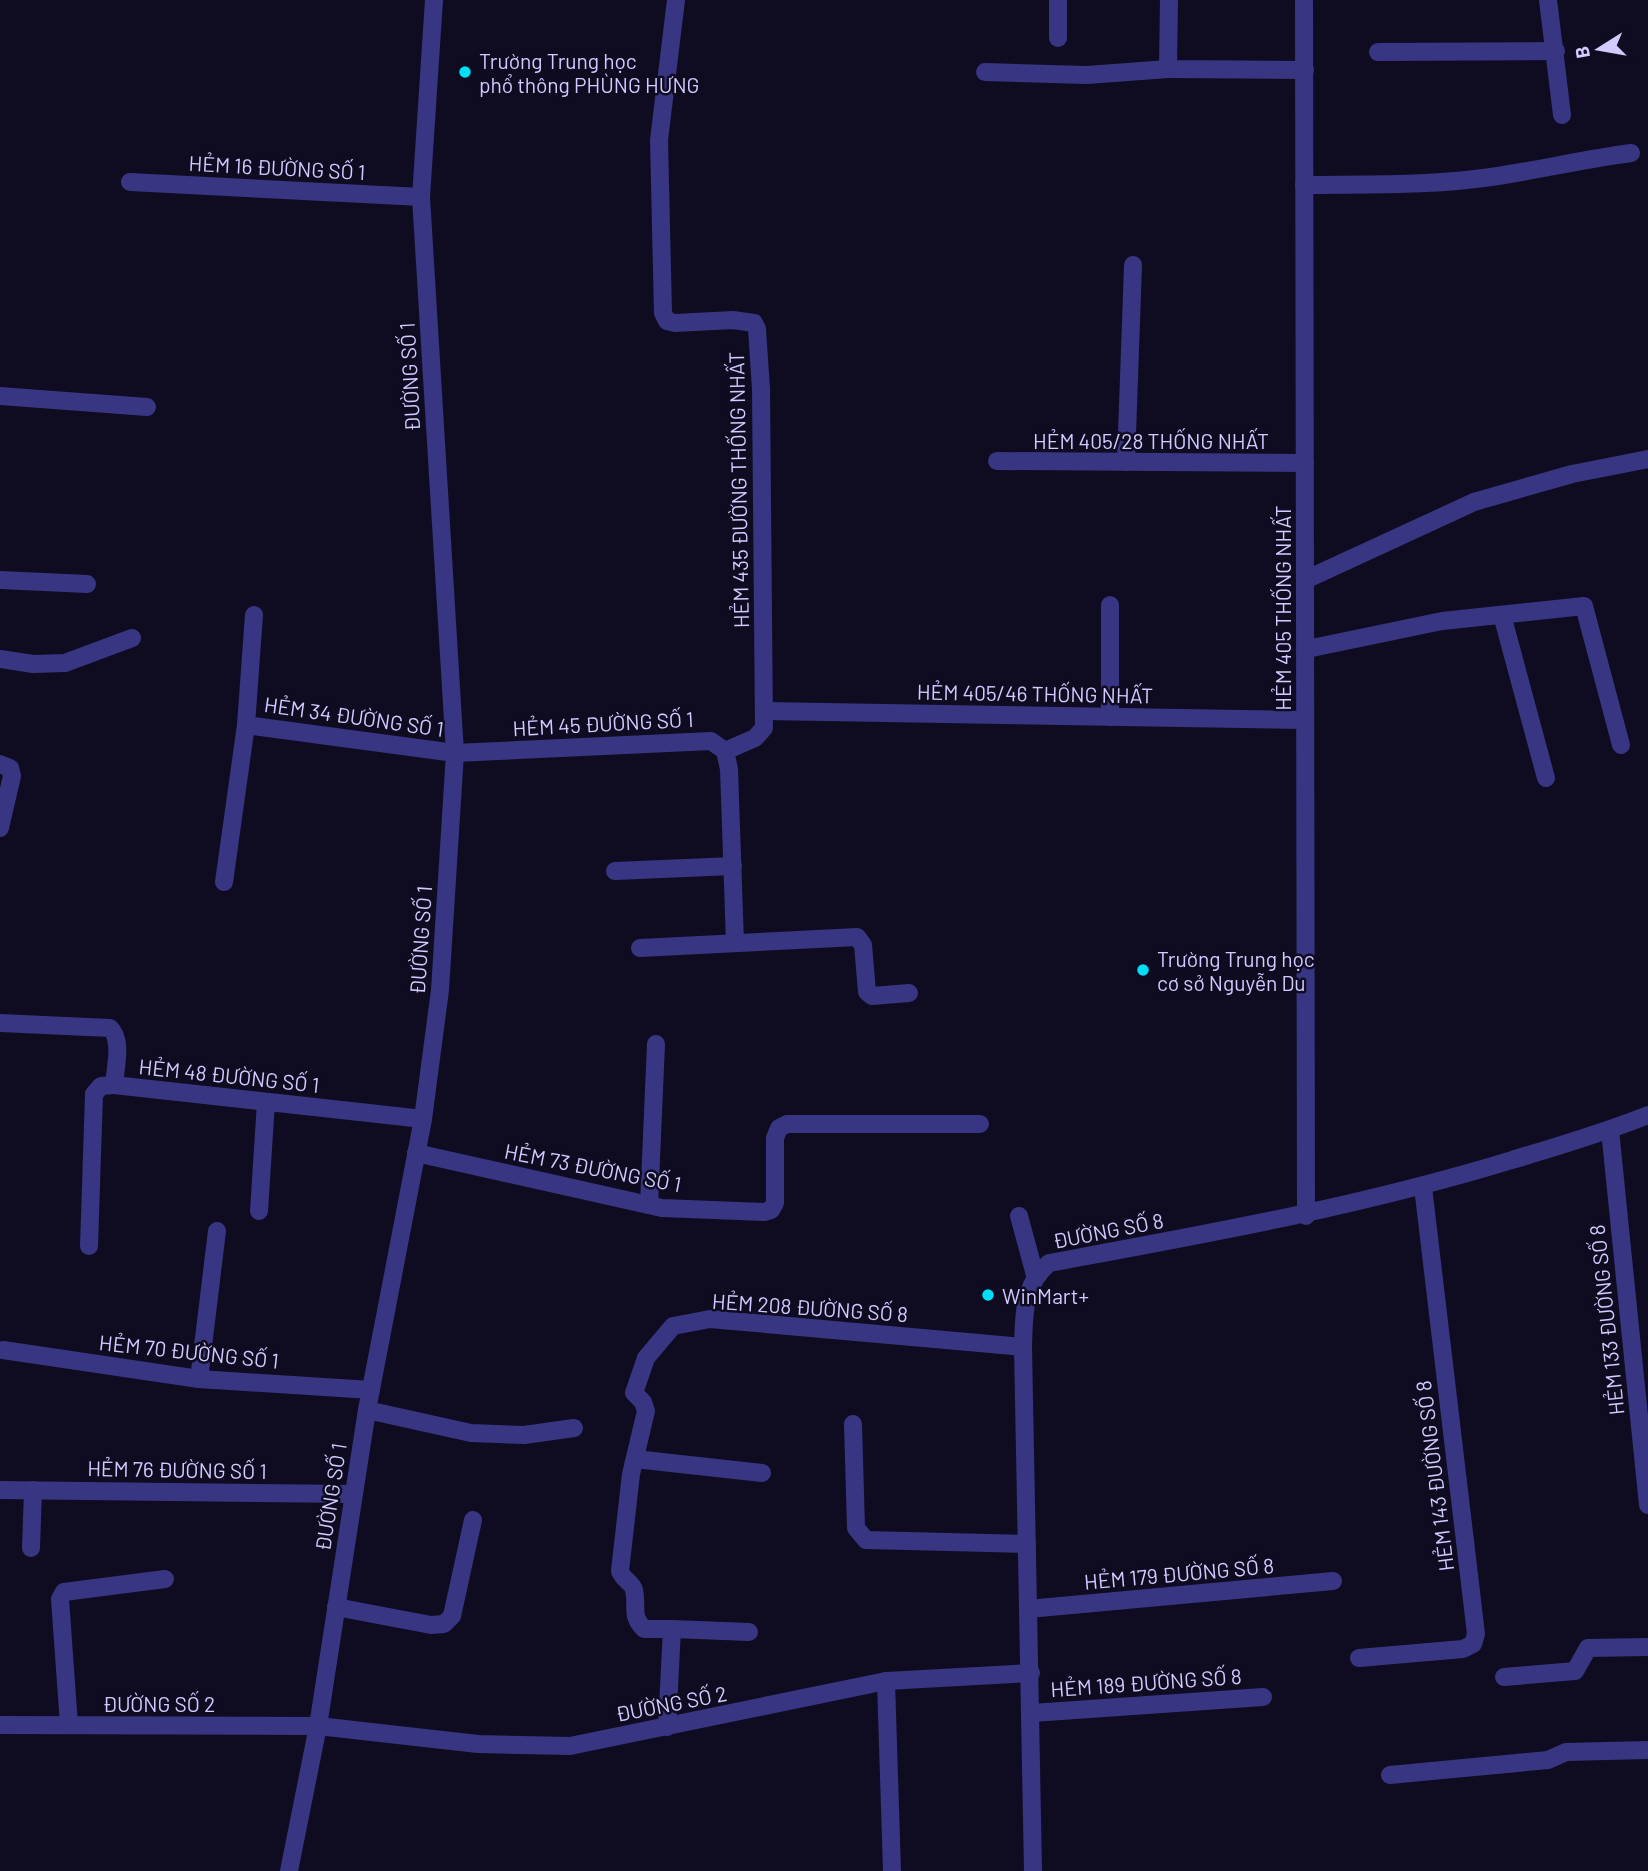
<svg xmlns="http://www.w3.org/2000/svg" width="1648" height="1871" font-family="Barlow,sans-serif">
<rect width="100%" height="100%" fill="#0f0c21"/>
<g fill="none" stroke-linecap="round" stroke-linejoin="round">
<g stroke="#383582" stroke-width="18">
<polyline points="1548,0 1562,115"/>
<polyline points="1378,52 1556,51"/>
<path d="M1304 185C1368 184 1434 186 1498 176 1543 169 1586 159 1631 153"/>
<polyline points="1305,580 1474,502 1572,474 1648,459"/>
<polyline points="1019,1216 1035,1275"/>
<polyline points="367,1410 471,1433 524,1435 574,1428"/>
<polyline points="635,1459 762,1473"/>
<polyline points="672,1629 749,1632"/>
<polyline points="1032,1713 1263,1697"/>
<polyline points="318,1726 478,1744 570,1746 886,1681 1031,1673"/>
<path d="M667 1727 672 1629H644C630 1615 638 1607 634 1590 632 1582 623 1580 620 1571L631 1474 646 1411 643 1402 634 1393 646 1358 673 1326 710 1319 1023 1347"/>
</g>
<g stroke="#383582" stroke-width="18">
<polyline points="676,0 659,140 663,313 667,321 675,323 733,320 754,323 757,329 761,389 764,728 755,738 725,751"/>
<polyline points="1058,0 1058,38"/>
<polyline points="1169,0 1168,69 1305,70"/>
<polyline points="1304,0 1306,1216"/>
<polyline points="985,72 1087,75 1168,69"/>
<polyline points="130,182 421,197"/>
<polyline points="0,396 147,407"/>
<polyline points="997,461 1305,463"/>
<polyline points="1126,462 1133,265"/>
<polyline points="0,580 87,584"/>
<polyline points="1502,615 1546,778"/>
<polyline points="1307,649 1442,621 1584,606 1621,745"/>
<polyline points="0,659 33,664 65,663 132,638"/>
<polyline points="765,711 1305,720"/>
<polyline points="1110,717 1110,605"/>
<polyline points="246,725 455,753 711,741 725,751 729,769 735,943"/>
<polyline points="0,764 10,768 12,776 0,828"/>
<polyline points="615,871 733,866"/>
<polyline points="224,882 246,725 254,615"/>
<polyline points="640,948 857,937 863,945 867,992 872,996 909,993"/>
<path d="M0 1023 110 1028C123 1040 115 1069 114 1085L423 1119"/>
<polyline points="1610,1130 1648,1505"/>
<polyline points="416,1153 662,1208 764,1212 771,1210 775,1203 775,1138 779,1128 787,1124 980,1124"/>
<polyline points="649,1205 656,1044"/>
<polyline points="259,1211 266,1102"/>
<polyline points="89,1246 94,1094 101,1086 114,1085"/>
<polyline points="3,1350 199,1379 371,1390"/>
<polyline points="199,1379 217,1231"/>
<polyline points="853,1424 856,1528 866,1540 1027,1544"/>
<polyline points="0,1490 353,1494"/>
<polyline points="31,1548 33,1490"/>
<polyline points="336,1607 431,1625 444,1624 452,1616 473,1520"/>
<polyline points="1028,1609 1333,1581"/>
<polyline points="1359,1658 1463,1649 1473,1644 1476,1634 1423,1187"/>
<polyline points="1504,1677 1575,1671 1588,1648 1648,1647"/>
<polyline points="886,1681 892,1871"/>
<polyline points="0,1725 318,1726"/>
<polyline points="69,1725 60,1599 64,1592 165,1579"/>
<polyline points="1390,1775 1548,1760 1566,1752 1648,1750"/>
<polyline points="289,1871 318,1726 367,1410 423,1119 440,990 455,753 421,197 434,0"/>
</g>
<path stroke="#383582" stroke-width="18" d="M1033 1871 1023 1347C1024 1314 1023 1285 1049 1263 1206 1234 1358 1207 1512 1160 1558 1146 1603 1133 1648 1115"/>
</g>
<g fill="#00def6" stroke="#0f0c21" stroke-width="2.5">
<circle cx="465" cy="72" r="7"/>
<circle cx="1143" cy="970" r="7"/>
<circle cx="988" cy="1295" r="7"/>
</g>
<g text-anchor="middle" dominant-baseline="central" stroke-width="5" stroke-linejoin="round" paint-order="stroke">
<g font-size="21" fill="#d1cbff" stroke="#0f0c21" text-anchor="start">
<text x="479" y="60">Trường Trung học<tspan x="479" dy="24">phổ thông PHÙNG HƯNG</tspan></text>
<text x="1157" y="958">Trường Trung học<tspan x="1157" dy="24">cơ sở Nguyễn Du</tspan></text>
<text x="1002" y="1295">WinMart+</text>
</g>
<g font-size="21" fill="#d1cbff" stroke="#0f0c21">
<text transform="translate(277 167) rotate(3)">HẺM 16 ĐƯỜNG SỐ 1</text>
<text transform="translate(409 377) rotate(-93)">ĐƯỜNG SỐ 1</text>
<text x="1151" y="440">HẺM 405/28 THỐNG NHẤT</text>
<text transform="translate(738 490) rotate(-91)">HẺM 435 ĐƯỜNG THỐNG NHẤT</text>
<text transform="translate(1282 608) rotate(-90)">HẺM 405 THỐNG NHẤT</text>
<text transform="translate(1035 693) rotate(1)">HẺM 405/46 THỐNG NHẤT</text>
<text transform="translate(354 716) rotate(8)">HẺM 34 ĐƯỜNG SỐ 1</text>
<text transform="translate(603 723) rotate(-3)">HẺM 45 ĐƯỜNG SỐ 1</text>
<text transform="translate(420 940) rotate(-86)">ĐƯỜNG SỐ 1</text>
<text transform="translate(229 1075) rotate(6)">HẺM 48 ĐƯỜNG SỐ 1</text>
<text transform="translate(593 1167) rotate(11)">HẺM 73 ĐƯỜNG SỐ 1</text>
<text transform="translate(1108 1230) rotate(-11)">ĐƯỜNG SỐ 8</text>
<text transform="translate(810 1307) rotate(4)">HẺM 208 ĐƯỜNG SỐ 8</text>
<text transform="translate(1606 1320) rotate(-96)">HẺM 133 ĐƯỜNG SỐ 8</text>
<text transform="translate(189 1351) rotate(6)">HẺM 70 ĐƯỜNG SỐ 1</text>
<text transform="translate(177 1469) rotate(1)">HẺM 76 ĐƯỜNG SỐ 1</text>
<text transform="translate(1434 1476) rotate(-97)">HẺM 143 ĐƯỜNG SỐ 8</text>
<text transform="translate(330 1497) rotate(-81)">ĐƯỜNG SỐ 1</text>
<text transform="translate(1179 1573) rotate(-5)">HẺM 179 ĐƯỜNG SỐ 8</text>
<text transform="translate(1146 1682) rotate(-4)">HẺM 189 ĐƯỜNG SỐ 8</text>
<text x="159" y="1703">ĐƯỜNG SỐ 2</text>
<text transform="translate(671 1703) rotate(-11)">ĐƯỜNG SỐ 2</text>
</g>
</g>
<g transform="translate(1599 49) rotate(259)" stroke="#0f0c21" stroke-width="5" paint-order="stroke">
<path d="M0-5L12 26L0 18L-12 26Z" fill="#d1cbff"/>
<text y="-10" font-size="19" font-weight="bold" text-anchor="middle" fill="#d1cbff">B</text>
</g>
</svg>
